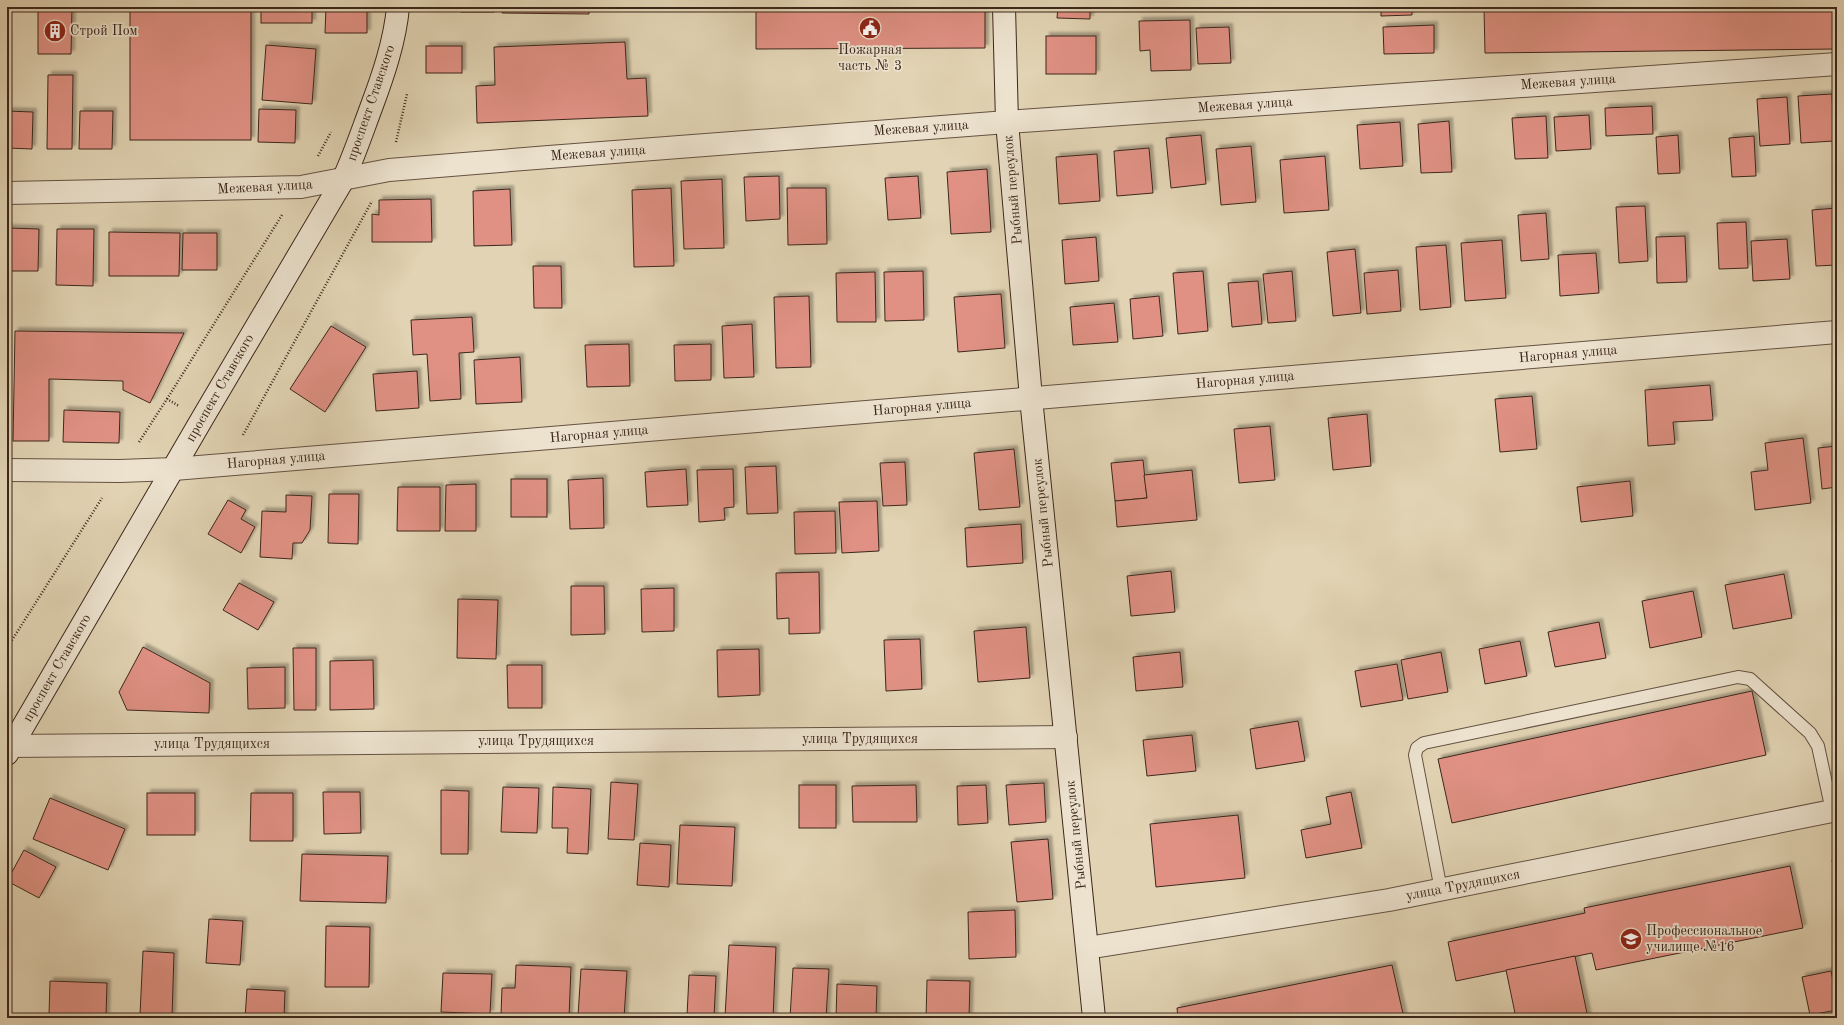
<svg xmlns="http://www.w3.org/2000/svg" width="1844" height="1025" font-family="'Old Standard TT',serif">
<defs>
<filter id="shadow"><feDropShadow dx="3.5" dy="-3.5" stdDeviation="1" flood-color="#0004"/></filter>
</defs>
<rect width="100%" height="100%" fill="#e1d3b3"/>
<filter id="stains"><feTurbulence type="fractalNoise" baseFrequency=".005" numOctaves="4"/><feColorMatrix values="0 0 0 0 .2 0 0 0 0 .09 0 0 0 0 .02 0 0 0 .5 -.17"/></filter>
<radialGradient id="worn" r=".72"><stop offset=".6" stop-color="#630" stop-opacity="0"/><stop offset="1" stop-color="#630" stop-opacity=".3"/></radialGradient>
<g fill="#e09184" stroke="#3c271c" filter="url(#shadow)">
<polygon points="38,7 72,7 71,54 38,54"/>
<rect x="130" y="7" width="121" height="133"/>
<rect x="261" y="7" width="51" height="16"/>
<polygon points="326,7 367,7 367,33 325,33"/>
<rect x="461" y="7" width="33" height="5"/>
<polygon points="503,7 589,7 589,14 502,13"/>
<polygon points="756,7 985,7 985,48 756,49"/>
<polygon points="1058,7 1090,7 1090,19 1057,18"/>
<polygon points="1381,7 1412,7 1412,15 1381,16"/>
<polygon points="1484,7 1837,7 1837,49 1485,53"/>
<polygon points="1190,20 1191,70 1151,71 1150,50 1140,51 1139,21"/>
<polygon points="1434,25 1434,53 1384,54 1383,27"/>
<polygon points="1229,27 1231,63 1198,64 1196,28"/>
<rect x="1046" y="36" width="50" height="38"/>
<polygon points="625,42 627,79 646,78 648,116 477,123 476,86 495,85 494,47"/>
<polygon points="266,45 316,49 312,104 262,100"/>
<rect x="426" y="46" width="36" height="27"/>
<polygon points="48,75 73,75 72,149 47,149"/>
<polygon points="1832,94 1834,141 1801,143 1798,96"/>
<polygon points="1787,97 1790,144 1760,146 1757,99"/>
<polygon points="1652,106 1653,134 1606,136 1605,108"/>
<polygon points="259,109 296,110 295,143 258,142"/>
<polygon points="7,111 33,112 32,149 7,148"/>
<polygon points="80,111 113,111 112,149 79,149"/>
<polygon points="1589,115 1591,149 1556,151 1554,117"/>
<polygon points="1546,116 1548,158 1515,159 1512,118"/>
<polygon points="1449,121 1452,172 1421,173 1418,124"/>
<polygon points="1400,122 1403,166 1360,169 1357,125"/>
<polygon points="1201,135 1206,184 1171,188 1166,138"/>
<polygon points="1678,135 1680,173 1658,174 1656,137"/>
<polygon points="1754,136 1756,176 1732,177 1729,138"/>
<polygon points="1251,146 1256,202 1221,205 1216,149"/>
<polygon points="1149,148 1153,193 1117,196 1114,151"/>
<polygon points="1097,154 1100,201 1059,204 1056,157"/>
<polygon points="1325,156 1329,210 1284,213 1280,160"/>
<polygon points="987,169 991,232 951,234 947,172"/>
<polygon points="779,176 780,219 746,221 744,177"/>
<polygon points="918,176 921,218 888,220 885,178"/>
<polygon points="722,179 724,248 684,249 681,181"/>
<polygon points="671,188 674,266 634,267 632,190"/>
<polygon points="787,188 826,188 827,244 788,245"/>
<polygon points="510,189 512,245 474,246 473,191"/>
<polygon points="431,199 432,242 372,242 372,214 379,215 379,200"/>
<polygon points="1645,206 1648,261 1619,263 1616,207"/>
<polygon points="1837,208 1837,265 1816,266 1812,210"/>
<polygon points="1546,213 1549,259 1521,261 1518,215"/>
<polygon points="1746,222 1748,268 1719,269 1717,223"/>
<polygon points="8,228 39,229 38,271 7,271"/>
<polygon points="57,229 94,229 93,286 56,285"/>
<polygon points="109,232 180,233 179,276 109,276"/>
<polygon points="183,233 217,233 217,270 182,270"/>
<polygon points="1685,236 1687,282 1657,283 1656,237"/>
<polygon points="1096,237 1099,281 1065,284 1062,240"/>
<polygon points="1787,239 1790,279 1753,281 1751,241"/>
<polygon points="1502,240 1506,298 1465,301 1461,243"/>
<polygon points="1446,245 1451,307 1420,310 1416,247"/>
<polygon points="1355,249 1361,313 1333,316 1327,252"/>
<polygon points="1596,253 1599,293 1560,296 1558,255"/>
<polygon points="533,266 561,266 562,308 534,308"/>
<polygon points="1398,270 1401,311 1367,314 1364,273"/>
<polygon points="923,271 924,320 885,321 884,272"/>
<polygon points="1203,271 1208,331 1178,334 1173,273"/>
<polygon points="1292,271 1296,321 1268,323 1263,274"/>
<polygon points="875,272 876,322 837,322 836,273"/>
<polygon points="1258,281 1262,324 1232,327 1228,283"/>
<polygon points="1001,294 1005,348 958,352 954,297"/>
<polygon points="809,296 811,367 776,368 774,297"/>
<polygon points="1159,296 1163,336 1133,339 1130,299"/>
<polygon points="1114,303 1118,342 1073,345 1070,307"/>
<polygon points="472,317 474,352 459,353 461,399 430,401 427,354 413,355 411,320"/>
<polygon points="752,324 754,377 724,378 722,326"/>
<polygon points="331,326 366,347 325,412 290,389"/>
<polygon points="15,331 184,333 150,403 123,390 123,381 49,379 49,441 13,441"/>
<polygon points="629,344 630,386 587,387 585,345"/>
<polygon points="711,344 711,380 675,381 674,345"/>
<polygon points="520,357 522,402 476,404 474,360"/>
<polygon points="417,371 419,408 376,411 373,374"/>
<polygon points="1710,385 1713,420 1673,422 1675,444 1648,446 1645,390"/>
<polygon points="1532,396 1537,449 1500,452 1495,399"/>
<polygon points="64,410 120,412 119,443 63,442"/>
<polygon points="1367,414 1371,466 1333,470 1328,418"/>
<polygon points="1270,426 1275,480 1239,483 1234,429"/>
<polygon points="1803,438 1811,503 1755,510 1751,472 1768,470 1765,443"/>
<polygon points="1837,446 1837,487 1822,489 1818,448"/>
<polygon points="1014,449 1020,507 979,510 974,453"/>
<polygon points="1143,460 1147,498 1115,501 1111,463"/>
<polygon points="905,462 907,505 883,506 880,463"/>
<polygon points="776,466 778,513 747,514 745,467"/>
<polygon points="686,469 688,505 647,507 645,472"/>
<polygon points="733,469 734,507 724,508 725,520 699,522 697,470"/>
<polygon points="1192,470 1197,520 1117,527 1115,501 1147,498 1144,475"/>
<polygon points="603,478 604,528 570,529 568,480"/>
<rect x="511" y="479" width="36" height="38"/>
<polygon points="1630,481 1633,516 1581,522 1577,487"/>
<polygon points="476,484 476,531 445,531 446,485"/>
<polygon points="398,487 440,487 440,531 397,531"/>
<polygon points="329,494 359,494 358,544 328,543"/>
<polygon points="286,495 312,496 310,530 302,543 293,543 292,559 260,557 262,511 286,512"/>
<polygon points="228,500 246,510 241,519 255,527 241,553 208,534"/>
<polygon points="877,501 879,551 842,553 839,502"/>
<polygon points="835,511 836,553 795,554 794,512"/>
<polygon points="1021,524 1023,563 967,567 965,528"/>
<polygon points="1171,571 1175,612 1131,616 1127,576"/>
<polygon points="819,572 820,633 789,634 789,618 777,619 776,573"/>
<polygon points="1784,574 1792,618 1733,629 1725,585"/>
<polygon points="239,583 274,602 258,630 223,610"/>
<polygon points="571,586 604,586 605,634 571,635"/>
<polygon points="674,588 674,631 642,632 641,589"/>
<polygon points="1693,591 1702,637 1650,648 1642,601"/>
<polygon points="458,599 498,600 496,659 457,658"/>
<polygon points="1599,622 1606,658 1555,667 1548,632"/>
<polygon points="1026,627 1030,678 978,682 974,631"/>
<polygon points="920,639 922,689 886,691 884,640"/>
<polygon points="1520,641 1527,676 1485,684 1479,649"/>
<polygon points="143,647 210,683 209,713 127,710 119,692"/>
<polygon points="293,648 316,648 316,710 294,710"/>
<polygon points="759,649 760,695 718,697 717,650"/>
<polygon points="1180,652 1183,687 1136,691 1133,657"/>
<polygon points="1441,652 1448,692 1408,699 1401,660"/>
<polygon points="373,660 374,709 330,710 330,661"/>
<polygon points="1397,664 1403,700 1361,707 1355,671"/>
<polygon points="507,665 542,665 542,708 508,708"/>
<polygon points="285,667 285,708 248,709 247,668"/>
<polygon points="1752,691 1766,755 1452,823 1438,759"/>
<polygon points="1298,721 1305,761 1256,769 1250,729"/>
<polygon points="1192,735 1196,771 1147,776 1143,740"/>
<polygon points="611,782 638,784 634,840 608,839"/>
<polygon points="1044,783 1046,822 1009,825 1006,785"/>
<rect x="799" y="785" width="37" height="43"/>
<polygon points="916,785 917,822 853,822 852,786"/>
<polygon points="986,785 988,823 958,825 957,786"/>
<polygon points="503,787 539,788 537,833 501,832"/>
<polygon points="553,787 591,789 588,854 567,853 568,828 552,828"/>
<polygon points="441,790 469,791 468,854 441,854"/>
<polygon points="323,792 360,792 361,833 324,834"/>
<polygon points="1351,792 1362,848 1306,858 1301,830 1331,824 1326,797"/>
<rect x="147" y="793" width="48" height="42"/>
<polygon points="251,793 293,793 293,841 250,841"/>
<polygon points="50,798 125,829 108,870 33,839"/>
<polygon points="1238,815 1245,878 1156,887 1150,824"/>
<polygon points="680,825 735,827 732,886 677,884"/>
<polygon points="1048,839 1053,899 1017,902 1011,842"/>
<polygon points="640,843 671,845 669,887 637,885"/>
<polygon points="24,850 56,867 39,898 7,881"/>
<polygon points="302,854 388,856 386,903 300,901"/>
<polygon points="1837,859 1837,884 1832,860"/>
<polygon points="1790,866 1803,928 1596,970 1592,953 1456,981 1448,942 1585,913 1584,908"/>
<polygon points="1015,910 1016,957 969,959 968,912"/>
<polygon points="209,919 243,921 240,965 206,963"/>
<polygon points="326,926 370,927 369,987 325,987"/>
<polygon points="729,945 776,947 773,1018 725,1017"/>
<polygon points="143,951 174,953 172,1017 140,1015"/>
<polygon points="1575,956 1588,1018 1516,1018 1506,970"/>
<polygon points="516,965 571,967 569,1018 501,1015 502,988 515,988"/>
<polygon points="1392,965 1404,1018 1178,1018 1177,1008"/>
<polygon points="793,968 829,969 826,1018 790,1018"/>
<polygon points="581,969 627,971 624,1018 578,1016"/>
<polygon points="1831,971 1837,998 1837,1010 1810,1015 1802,977"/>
<polygon points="443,973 492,974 490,1014 441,1012"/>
<polygon points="689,975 716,976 714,1017 687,1016"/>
<polygon points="927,980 970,981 969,1018 926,1018"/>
<polygon points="50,981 107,983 106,1016 49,1015"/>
<polygon points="837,984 877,986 876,1018 836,1018"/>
<polygon points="247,989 285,991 284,1018 245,1018"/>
<polygon points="1837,1014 1837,1018 1820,1018"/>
<polygon points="1837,1014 1837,1018 1820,1018"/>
</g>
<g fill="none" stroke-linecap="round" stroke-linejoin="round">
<g stroke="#655242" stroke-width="14">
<polyline id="lane" points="1441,890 1415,755 1417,748 1424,743 1738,677 1750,679 1810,733 1818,746 1832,811"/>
</g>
<g stroke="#655242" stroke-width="24">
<g id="street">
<polyline points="7,193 301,187 389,170 549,157 1007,122 1837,64"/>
<polyline points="7,470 120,471 174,469 1837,332"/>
<polyline points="7,746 1066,737"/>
<polyline points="1087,948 1389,900 1837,810"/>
</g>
</g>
<g stroke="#3c271c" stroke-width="24">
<g id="secondary">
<polyline points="1004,7 1007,122 1031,398 1094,1018"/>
<path d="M7 754 202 419 343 180C354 156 362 132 371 108 383 76 395 41 398 7"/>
</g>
</g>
<g stroke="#3c271c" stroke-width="2.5" stroke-dasharray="1 2" stroke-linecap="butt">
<polyline points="396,142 407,94"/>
<polyline points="318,156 331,132"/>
<polyline points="167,399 282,215"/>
<polyline points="243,435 372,201"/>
<polyline points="139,442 167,399 179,406"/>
<polyline points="7,648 102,498"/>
</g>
<use href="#lane" stroke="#ece2ce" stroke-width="12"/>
<use href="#street" stroke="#ece2ce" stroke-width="22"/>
<use href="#secondary" stroke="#ece2ce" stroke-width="22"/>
</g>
<defs>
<g id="civic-disc" transform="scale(1.15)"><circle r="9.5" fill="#8f2418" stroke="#ece2ce"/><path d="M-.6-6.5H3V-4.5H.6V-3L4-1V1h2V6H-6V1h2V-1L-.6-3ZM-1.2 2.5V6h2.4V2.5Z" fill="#fff"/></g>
<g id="building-disc" transform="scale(1.15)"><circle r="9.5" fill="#8f2418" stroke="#ece2ce"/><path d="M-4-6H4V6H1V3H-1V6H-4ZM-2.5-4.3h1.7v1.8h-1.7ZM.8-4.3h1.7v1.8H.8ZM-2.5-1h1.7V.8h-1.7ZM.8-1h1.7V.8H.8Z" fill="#fff"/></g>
<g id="university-disc" transform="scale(1.15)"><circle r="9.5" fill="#8f2418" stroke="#ece2ce"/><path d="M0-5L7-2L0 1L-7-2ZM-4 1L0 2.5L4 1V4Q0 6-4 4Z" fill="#fff"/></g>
</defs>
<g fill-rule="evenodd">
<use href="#civic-disc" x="870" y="28"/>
<use href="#building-disc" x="55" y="31"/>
<use href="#university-disc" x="1631" y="939"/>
</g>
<g text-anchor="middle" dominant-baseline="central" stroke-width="3.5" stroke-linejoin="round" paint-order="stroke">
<g font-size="14" fill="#3c271c" stroke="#ece2ce" text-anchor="start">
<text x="70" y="31">Строй Пом</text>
<text x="870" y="50" text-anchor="middle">Пожарная<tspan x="870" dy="16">часть № 3</tspan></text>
<text x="1646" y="931">Профессиональное<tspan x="1646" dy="16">училище №16</tspan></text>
</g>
<g font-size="14" fill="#3c271c" stroke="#ece2ce">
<text transform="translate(1568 82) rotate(-4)">Межевая улица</text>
<text transform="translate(371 103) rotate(-71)">проспект Ставского</text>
<text transform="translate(1245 105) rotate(-4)">Межевая улица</text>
<text transform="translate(921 128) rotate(-4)">Межевая улица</text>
<text transform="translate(598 153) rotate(-4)">Межевая улица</text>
<text transform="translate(265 187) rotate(-3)">Межевая улица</text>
<text transform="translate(1013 190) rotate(-95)">Рыбный переулок</text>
<text transform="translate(1568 354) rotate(-5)">Нагорная улица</text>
<text transform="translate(1245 380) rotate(-5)">Нагорная улица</text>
<text transform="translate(220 388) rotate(-60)">проспект Ставского</text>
<text transform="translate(922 407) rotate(-5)">Нагорная улица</text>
<text transform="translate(599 434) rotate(-5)">Нагорная улица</text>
<text transform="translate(276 460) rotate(-5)">Нагорная улица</text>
<text transform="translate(1043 513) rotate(-96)">Рыбный переулок</text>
<text transform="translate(57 668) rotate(-60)">проспект Ставского</text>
<text x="860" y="739">улица Трудящихся</text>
<text x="536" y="741">улица Трудящихся</text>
<text x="212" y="744">улица Трудящихся</text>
<text transform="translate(1076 835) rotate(-96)">Рыбный переулок</text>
<text transform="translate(1463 885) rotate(-11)">улица Трудящихся</text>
</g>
</g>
<rect width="1844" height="1025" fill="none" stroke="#e1d3b3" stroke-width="24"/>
<rect x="8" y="8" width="1828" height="1009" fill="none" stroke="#3c271c" stroke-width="2"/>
<rect x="12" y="12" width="1820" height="1001" fill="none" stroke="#3c271c"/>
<rect width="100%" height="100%" filter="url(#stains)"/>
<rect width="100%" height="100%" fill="url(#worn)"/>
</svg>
